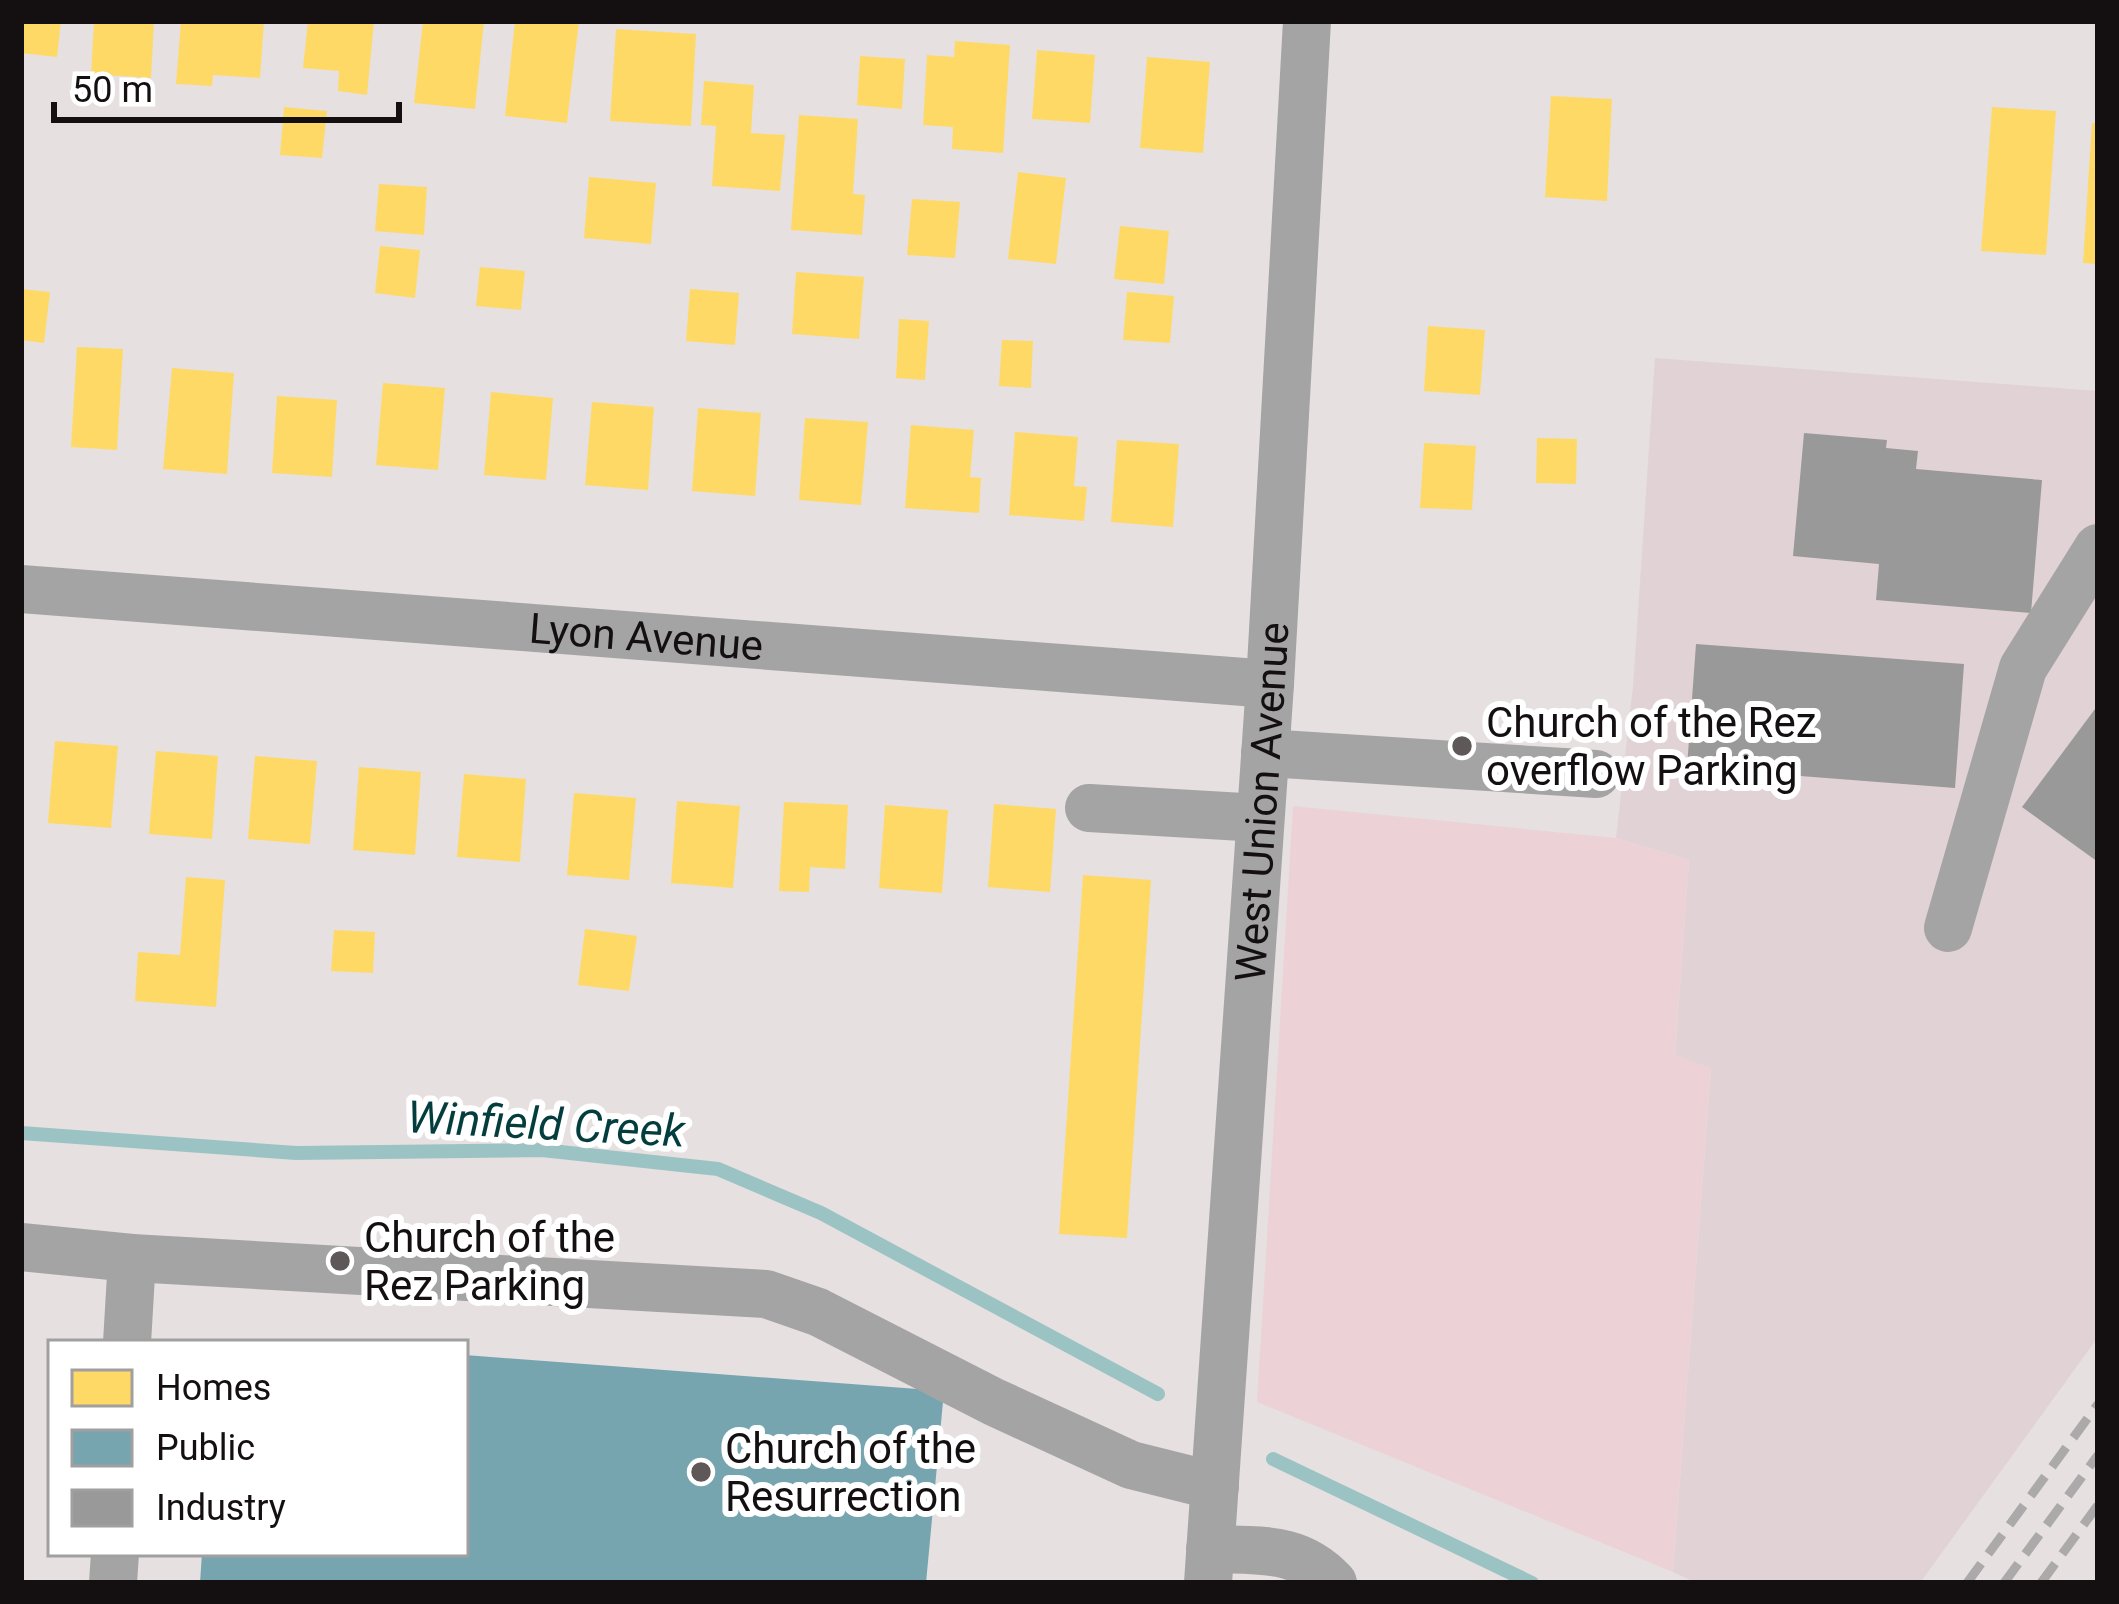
<svg xmlns="http://www.w3.org/2000/svg" width="2119" height="1604" font-family="Roboto,sans-serif">
<rect width="100%" height="100%" fill="#e6e0e1"/>
<polygon fill="#e1d2d5" points="1655,358 2098,391 2098,1337 1920,1583 1697,1583 1673,1572 1711,1069 1675,1056 1689,860 1616,838 1633,686"/>
<polygon fill="#ecd2d7" points="1293,806 1616,838 1689,860 1675,1055 1711,1068 1673,1572 1257,1402"/>
<g fill="#ffd966">
<polygon points="21,21 61,21 57,57 21,53"/>
<polygon points="94,21 154,21 151,78 91,74"/>
<polygon points="181,21 264,21 260,78 213,75 212,86 176,84"/>
<polygon points="308,21 374,21 367,95 338,91 339,71 303,68"/>
<polygon points="423,21 484,21 475,109 414,103"/>
<polygon points="515,21 579,21 567,123 505,116"/>
<polygon points="616,29 696,34 691,126 610,121"/>
<polygon points="955,41 1010,45 1003,153 952,149 953,127 923,125 927,55 954,57"/>
<polygon points="1037,50 1095,55 1090,123 1032,119"/>
<polygon points="860,56 905,59 902,109 857,105"/>
<polygon points="1147,57 1210,62 1203,153 1140,148"/>
<polygon points="704,81 754,85 751,133 785,135 780,191 712,186 716,126 701,125"/>
<polygon points="1551,96 1612,99 1607,201 1545,197"/>
<polygon points="284,107 327,111 322,158 280,155"/>
<polygon points="1992,107 2056,111 2046,255 1981,251"/>
<polygon points="799,115 858,119 853,194 865,195 862,235 791,230"/>
<polygon points="2092,123 2098,123 2098,264 2083,263"/>
<polygon points="1018,172 1066,178 1056,264 1008,259"/>
<polygon points="589,177 656,183 651,244 584,238"/>
<polygon points="379,184 427,187 424,235 375,231"/>
<polygon points="912,199 960,202 955,258 907,255"/>
<polygon points="1120,226 1169,231 1164,284 1114,279"/>
<polygon points="380,246 420,250 415,298 375,293"/>
<polygon points="480,267 525,271 521,310 476,306"/>
<polygon points="796,272 864,277 859,339 792,334"/>
<polygon points="21,289 50,292 44,343 21,340"/>
<polygon points="690,289 739,293 735,345 686,341"/>
<polygon points="1127,292 1174,296 1170,343 1123,340"/>
<polygon points="899,319 929,321 925,380 896,378"/>
<polygon points="1428,326 1485,330 1480,395 1424,391"/>
<polygon points="1002,340 1033,341 1031,388 999,386"/>
<polygon points="77,347 123,349 117,450 71,447"/>
<polygon points="172,368 234,373 227,474 163,469"/>
<polygon points="383,383 445,388 438,470 376,465"/>
<polygon points="491,392 553,398 546,480 484,475"/>
<polygon points="277,396 337,400 332,477 272,473"/>
<polygon points="592,402 654,407 648,490 585,485"/>
<polygon points="698,408 761,413 755,496 692,491"/>
<polygon points="805,418 868,422 861,505 799,500"/>
<polygon points="911,425 974,430 970,477 981,478 979,513 905,508"/>
<polygon points="1015,432 1078,437 1074,486 1087,487 1084,521 1009,515"/>
<polygon points="1537,438 1577,439 1576,484 1536,483"/>
<polygon points="1117,440 1179,444 1173,527 1111,522"/>
<polygon points="1424,443 1476,446 1472,510 1420,508"/>
<polygon points="55,741 118,746 111,828 48,823"/>
<polygon points="156,751 218,756 212,839 149,834"/>
<polygon points="255,756 317,761 310,844 248,839"/>
<polygon points="359,767 421,772 415,855 353,850"/>
<polygon points="464,774 526,779 520,862 457,857"/>
<polygon points="574,793 636,798 629,880 567,875"/>
<polygon points="677,801 740,806 733,888 671,883"/>
<polygon points="784,802 848,805 845,869 810,867 809,892 779,891"/>
<polygon points="994,804 1056,809 1050,892 988,887"/>
<polygon points="885,805 948,810 942,893 879,888"/>
<polygon points="1083,875 1151,880 1127,1238 1059,1234"/>
<polygon points="186,877 225,880 216,1007 135,1001 138,952 180,955"/>
<polygon points="585,929 637,936 629,991 578,985"/>
<polygon points="334,930 375,932 373,973 331,971"/>
</g>
<polygon fill="#76a5af" points="465,1355 944,1391 926,1583 200,1583 202,1553 465,1553"/>
<g fill="#999">
<polygon points="1804,433 1887,440 1886,448 1918,451 1916,469 2042,480 2031,613 1876,600 1879,564 1793,556"/>
<polygon points="1696,644 1964,664 1955,788 1687,767"/>
<polygon points="2098,705 2098,862 2022,807"/>
</g>
<g fill="none" stroke-linecap="round" stroke-linejoin="round">
<g stroke="#9cc3c3" stroke-width="14">
<polyline points="21,1133 296,1153 542,1150 718,1169 821,1213 1158,1394"/>
<polyline points="1273,1459 1532,1583"/>
</g>
<g stroke="#a5a4a5" stroke-width="48">
<path id="s1" d="M21 589 1270 684"/>
<polyline points="1265,753 1596,774"/>
<polyline points="1089,808 1260,818"/>
<polyline points="1948,928 2023,668 2098,548"/>
<polyline points="21,1247 132,1258 127,1343"/>
<polyline points="132,1258 766,1294 818,1312 994,1402 1131,1465 1215,1486"/>
<path d="M1210 1549C1258 1551 1298 1545 1333 1583"/>
<polyline points="113,1583 115,1553"/>
<path id="s2" d="M1208 1583 1270 684 1307 21"/>
</g>
<g stroke="#aca9aa" stroke-width="9" stroke-dasharray="24 12" stroke-linecap="butt">
<polyline points="1967,1583 2098,1404"/>
<polyline points="2004,1583 2098,1455"/>
<polyline points="2041,1583 2098,1505"/>
</g>
</g>
<g fill="#5e5859" stroke="#fff" stroke-width="4.5">
<circle cx="1462" cy="746" r="12"/>
<circle cx="340" cy="1261" r="12"/>
<circle cx="701" cy="1472" r="12"/>
</g>
<g text-anchor="middle" dominant-baseline="central" stroke-width="12" stroke-linejoin="round" paint-order="stroke">
<g font-size="42" fill="#140f10" stroke="#fff">
<text stroke="none"><textPath href="#s1" startOffset="627">Lyon Avenue</textPath></text>
<text stroke="none"><textPath href="#s2" startOffset="783">West Union Avenue</textPath></text>
</g>
<g font-size="42" fill="#140f10" stroke="#fff" text-anchor="start">
<text x="1486" y="722">Church of the Rez<tspan x="1486" dy="48">overflow Parking</tspan></text>
<text x="364" y="1237">Church of the<tspan x="364" dy="48">Rez Parking</tspan></text>
<text x="725" y="1448">Church of the<tspan x="725" dy="48">Resurrection</tspan></text>
</g>
<g font-size="45" font-style="italic" fill="#043d3e" stroke="#fff">
<text transform="translate(546 1124) rotate(3)">Winfield Creek</text>
</g>
</g>
<rect width="2119" height="1604" fill="none" stroke="#140f10" stroke-width="48"/>
<rect x="48" y="1340" width="420" height="216" fill="#ffffff" stroke="#a19f9f" stroke-width="3"/>
<rect x="72" y="1370" width="60" height="36" fill="#ffd966" stroke="#a19f9f" stroke-width="3"/>
<text x="156" y="1400" font-size="36" fill="#140f10">Homes</text>
<rect x="72" y="1430" width="60" height="36" fill="#76a5af" stroke="#a19f9f" stroke-width="3"/>
<text x="156" y="1460" font-size="36" fill="#140f10">Public</text>
<rect x="72" y="1490" width="60" height="36" fill="#999999" stroke="#a19f9f" stroke-width="3"/>
<text x="156" y="1520" font-size="36" fill="#140f10">Industry</text>
<path d="M54 102v18h345v-18" fill="none" stroke="#140f10" stroke-width="6"/>
<text x="72" y="102" font-size="36" fill="#140f10" stroke="#ffffff" stroke-width="9" paint-order="stroke">50 m</text>
</svg>
